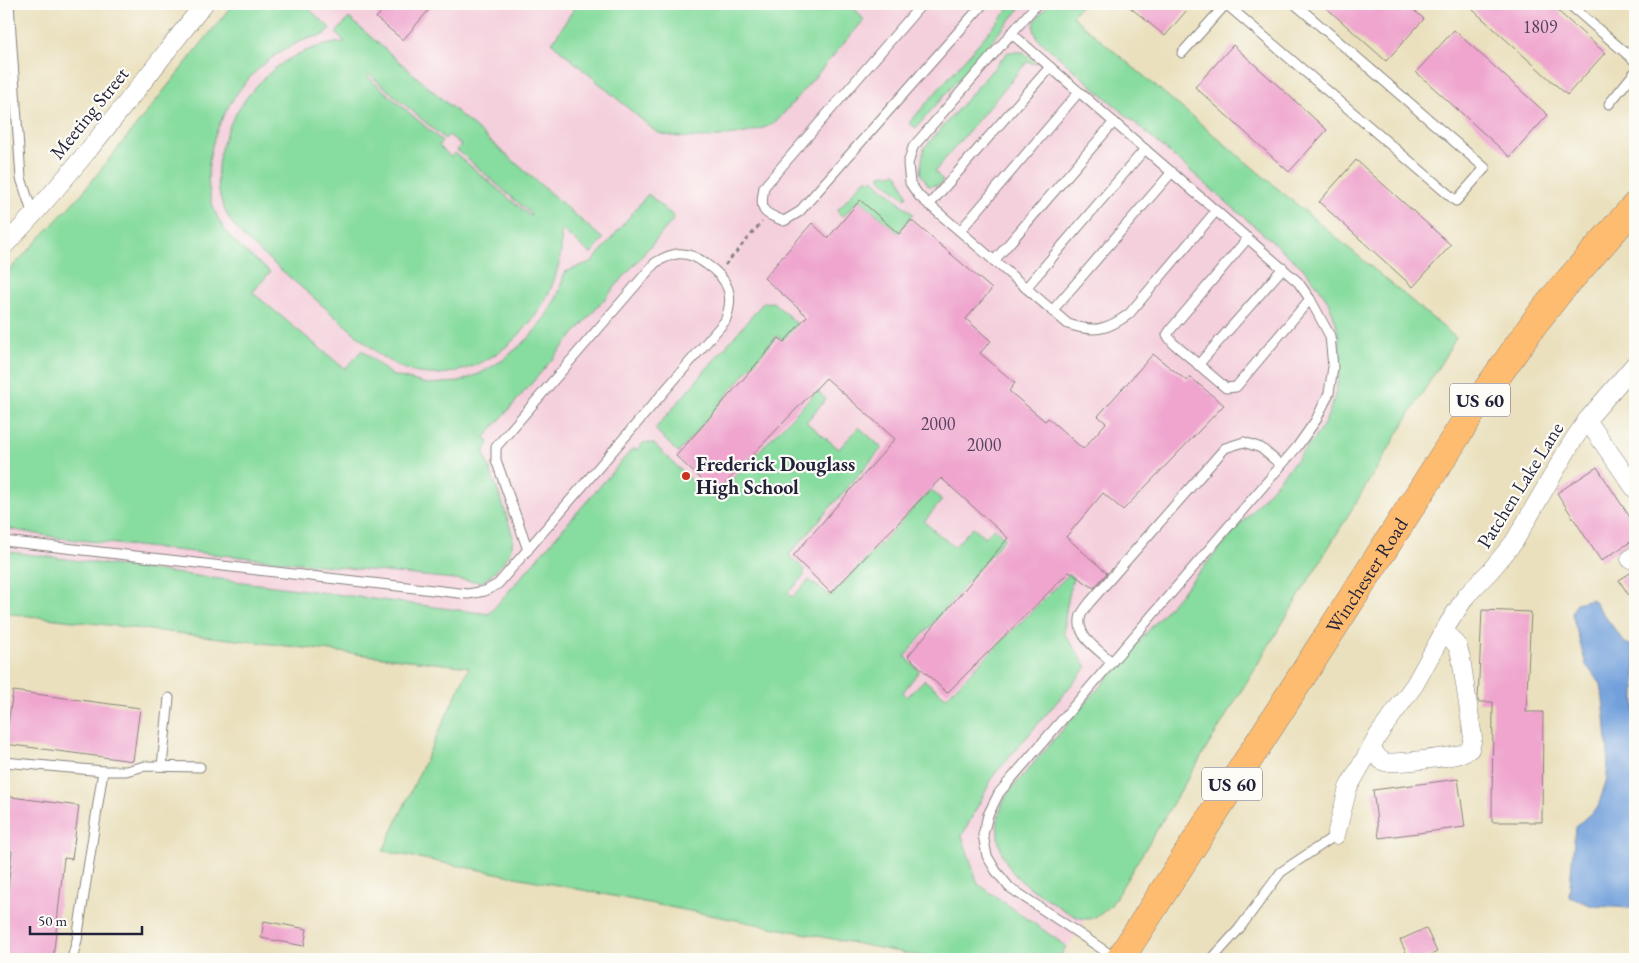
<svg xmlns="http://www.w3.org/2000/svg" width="1639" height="963" font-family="'EB Garamond',serif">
<rect width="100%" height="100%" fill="#fdfcf7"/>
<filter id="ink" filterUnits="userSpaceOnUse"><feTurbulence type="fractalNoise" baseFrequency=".02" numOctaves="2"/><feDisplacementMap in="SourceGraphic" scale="10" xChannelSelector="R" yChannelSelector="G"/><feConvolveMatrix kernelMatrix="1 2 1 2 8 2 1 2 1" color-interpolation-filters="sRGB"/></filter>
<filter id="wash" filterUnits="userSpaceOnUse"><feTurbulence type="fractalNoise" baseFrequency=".0096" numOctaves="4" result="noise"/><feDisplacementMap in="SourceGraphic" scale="20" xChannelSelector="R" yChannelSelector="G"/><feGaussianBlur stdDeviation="1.12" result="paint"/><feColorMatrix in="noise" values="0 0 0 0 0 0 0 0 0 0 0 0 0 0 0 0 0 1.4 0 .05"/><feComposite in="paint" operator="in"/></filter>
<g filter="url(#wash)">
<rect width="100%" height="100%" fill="#eae0bd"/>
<polygon fill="#f4cfdc" points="232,4 1082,4 1072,16 1456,338 1061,959 937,959 469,667 4,613 4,275 83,192"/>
<g fill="#87dc9f" stroke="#547f6d" fill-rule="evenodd">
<path d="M233 4H311L308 8 330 28C328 30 327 32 325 34 321 36 314 37 310 38 298 42 286 48 276 55 224 90 186 170 223 227 234 245 254 258 270 272L253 292V293L345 369 362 350 391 375 427 384 459 382 481 373 503 360 529 338 546 316 558 295 565 272 593 261 648 194 674 217 673 220 485 437 489 442 484 453C488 466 514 532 513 540 510 560 496 571 482 582L59 538 4 528V276L83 192Z"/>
<path d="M577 4H851L864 20 777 121C754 138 683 143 656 132L552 43Z"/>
<polygon points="1013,4 1024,4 916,128 909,123"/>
<path d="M1049 4H1082L1072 16 1456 338 1111 905C1105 911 1097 918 1088 919 1076 920 1060 907 1050 901 1039 893 1025 886 1016 876 997 855 991 822 1006 797 1010 790 1015 785 1020 779L1309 445C1315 437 1321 430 1325 422 1343 383 1347 337 1326 298 1320 288 1312 279 1305 270L1039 40C1027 24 1039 16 1049 4Z"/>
<path d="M349 18 603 239 591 254 561 229C561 242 562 254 558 267 544 326 482 383 419 373 405 371 393 363 381 356L243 237C236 228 228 219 224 208 203 158 237 97 277 67 297 52 320 44 345 42L336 33ZM370 75 445 139 449 135 461 145 457 150 531 214 530 216 455 153 451 157 439 146 442 141 368 77Z"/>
<polygon points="1008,52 1024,52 1036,64 1027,62 1020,70 935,171 943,181 939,185 929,186 920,173 924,148"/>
<polygon points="896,173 899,176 907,196 904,198 880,178 880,175"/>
<polygon points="867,179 874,180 913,214 898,233 859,199 843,217 837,211 862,182"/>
<polygon points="773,302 796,323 796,326 783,340 777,336 678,453 655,429 763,303"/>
<polygon points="817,391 826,399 806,422 839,449 859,427 882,448 789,555 805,570 803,573 805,575 788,593 792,597 809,580 831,596 931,490 942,500 924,522 954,547 973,527 985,537 994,528 1005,538 905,656 919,671 903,692 907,697 924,680 946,697 1069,574 1073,577 1066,610 1064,633 1087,667 994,775 962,836 978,884 1066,946 1059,959 935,959 383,851 469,667 4,613 4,551 489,614 633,448 637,450 644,442 654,444 697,486 713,499"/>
</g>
<polygon fill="#72a0db" stroke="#4a618b" points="1592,599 1625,643 1635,647 1635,908 1593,906 1569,897 1575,827 1598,807 1607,778 1608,755 1605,716 1601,684 1586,665 1572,614 1576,603"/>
<g id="blocks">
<g fill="#efa5ce">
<polygon points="388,4 434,4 403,40 376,18"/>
<polygon points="1126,4 1192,4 1165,36"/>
<polygon points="1322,4 1407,4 1424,19 1386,61"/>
<polygon points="1479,4 1550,4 1605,53 1567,95 1473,10"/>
<polygon points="1454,30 1548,115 1510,157 1416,72"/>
<polygon points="1233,45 1327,130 1289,172 1195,87"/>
<polygon points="1356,160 1451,245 1413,287 1319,202"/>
<polygon points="860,200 899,234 911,220 992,289 966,319 991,341 980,353 1015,383 1009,391 1045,421 1048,418 1083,449 1106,423 1098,416 1153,354 1187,381 1190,377 1224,405 1123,510 1103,493 1066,537 1107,573 1094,588 1069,572 947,693 908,656 1008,538 941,478 831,593 793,556 895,439 826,378 716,493 676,456 779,338 784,342 807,316 764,278 812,223 828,238"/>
<polygon points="1597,467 1635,525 1635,539 1601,561 1557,493"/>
<polygon points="1635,570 1635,605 1619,580"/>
<polygon points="1482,610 1531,612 1526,712 1543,712 1542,822 1492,822 1493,702 1478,702 1478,700"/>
<polygon points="13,691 140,708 133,761 5,744"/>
<polygon points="1458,779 1465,827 1379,838 1373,790"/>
<polygon points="4,796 79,806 72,859 64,858 53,959 4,959 4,926 12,851 4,850"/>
<polygon points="264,921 307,929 304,946 261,938"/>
<polygon points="1426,928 1437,952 1422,959 1409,959 1400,940"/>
</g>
</g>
</g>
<g filter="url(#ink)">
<use href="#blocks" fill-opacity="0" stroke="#86817c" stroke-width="1"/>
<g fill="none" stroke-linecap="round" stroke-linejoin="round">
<g stroke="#86817c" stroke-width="11">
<g id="service">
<polyline points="9,4 21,178 33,215"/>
<path d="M922 4 764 187C760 211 761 212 784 221L799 212 983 4"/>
<path d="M1037 4 913 147 908 164 910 183 919 196 1068 324C1095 333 1107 330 1129 314L1216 211"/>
<polyline points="1226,4 1456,201 1485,168 1295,4"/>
<polyline points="1569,4 1635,61"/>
<polyline points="1011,33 1298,282 1310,299 1330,336 1333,367 1329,393 1316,420 1297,447 999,793 988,815 983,835 987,856 996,871 1009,887 1117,959"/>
<polyline points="1182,53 1226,4"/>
<polyline points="1609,104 1635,72"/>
<polyline points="929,205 1050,67"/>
<polyline points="960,231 1079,92"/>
<polyline points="1248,238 1171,329 1167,335 1173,343 1226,388 1236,387 1310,299"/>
<polyline points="994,261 1114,122"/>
<polyline points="1026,288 1145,149"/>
<polyline points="1052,311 1172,172"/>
<polyline points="1198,365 1283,268"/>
<path d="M4 541 468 594 485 591 498 584 725 321C735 296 729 279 706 264 698 258 687 253 677 254 668 255 662 259 655 263L496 447V460L528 550"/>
<path d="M1112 662C1099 650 1074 636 1081 615 1083 611 1087 606 1090 602L1225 448 1244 442 1261 448 1281 465"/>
<polyline points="4,762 103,771 126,771 145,766 200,767"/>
<polyline points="162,766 169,698"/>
<polyline points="72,959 77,940 103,771"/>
<polyline points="1212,959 1239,929 1281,872 1336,835"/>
</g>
</g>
<g stroke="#86817c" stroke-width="19">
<g id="minor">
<path d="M4 246C76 171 139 86 204 4"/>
<polyline points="1587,420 1635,489"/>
<polyline points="1630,559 1635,555"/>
<path d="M1372 748C1375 753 1378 760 1385 762 1395 764 1453 757 1464 753 1466 752 1468 750 1470 749L1473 738 1461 658 1458 647 1444 630"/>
<polyline points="1336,835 1348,788 1379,734 1415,684 1448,624 1466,596 1491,570 1514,542 1572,442 1587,420 1635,364"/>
</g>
</g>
<g stroke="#86817c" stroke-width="29">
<g id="trunk">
<path id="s1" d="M1120 959 1475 407 1535 322 1558 293 1635 206"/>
</g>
</g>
<polyline stroke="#86817c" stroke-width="2.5" stroke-dasharray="4 4" stroke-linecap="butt" points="725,265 762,222"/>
<use href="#service" stroke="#fff" stroke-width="9"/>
<use href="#minor" stroke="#fff" stroke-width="18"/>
<use href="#trunk" stroke="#febc70" stroke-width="28"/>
</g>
</g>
<circle fill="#c8321e" stroke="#fdfcf7" stroke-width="2" cx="686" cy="476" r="5"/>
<g text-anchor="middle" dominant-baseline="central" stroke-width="4.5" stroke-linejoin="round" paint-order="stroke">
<g font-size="18" fill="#554360">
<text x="1540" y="26">1809</text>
<text x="938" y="423">2000</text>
<text x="984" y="444">2000</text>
</g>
<g fill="#fdfcf7" stroke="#646373" stroke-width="1">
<rect x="1450" y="383.5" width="60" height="33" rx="4"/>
<rect x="1202" y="767.5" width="60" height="33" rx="4"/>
</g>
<g font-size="19" font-weight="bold" fill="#22223b">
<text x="1480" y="400">US 60</text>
<text x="1232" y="784">US 60</text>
</g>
<g font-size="20" fill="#22223b" stroke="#fdfcf7">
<text transform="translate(89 113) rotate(-51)">Meeting Street</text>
<text transform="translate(1520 485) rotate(-58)">Patchen Lake Lane</text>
<text stroke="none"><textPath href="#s1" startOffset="456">Winchester Road</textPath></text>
</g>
<g font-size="20" font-weight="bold" fill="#22223b" stroke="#fdfcf7" text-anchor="start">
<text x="696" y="464">Frederick Douglass<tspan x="696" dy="23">High School</tspan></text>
</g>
</g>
<rect width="1639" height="963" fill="none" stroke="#fdfcf7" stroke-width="20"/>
<path d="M30 926v8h112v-8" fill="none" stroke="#22223b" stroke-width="2.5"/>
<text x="38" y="926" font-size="15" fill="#22223b" stroke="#fdfcf7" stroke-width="4" paint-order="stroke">50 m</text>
</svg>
